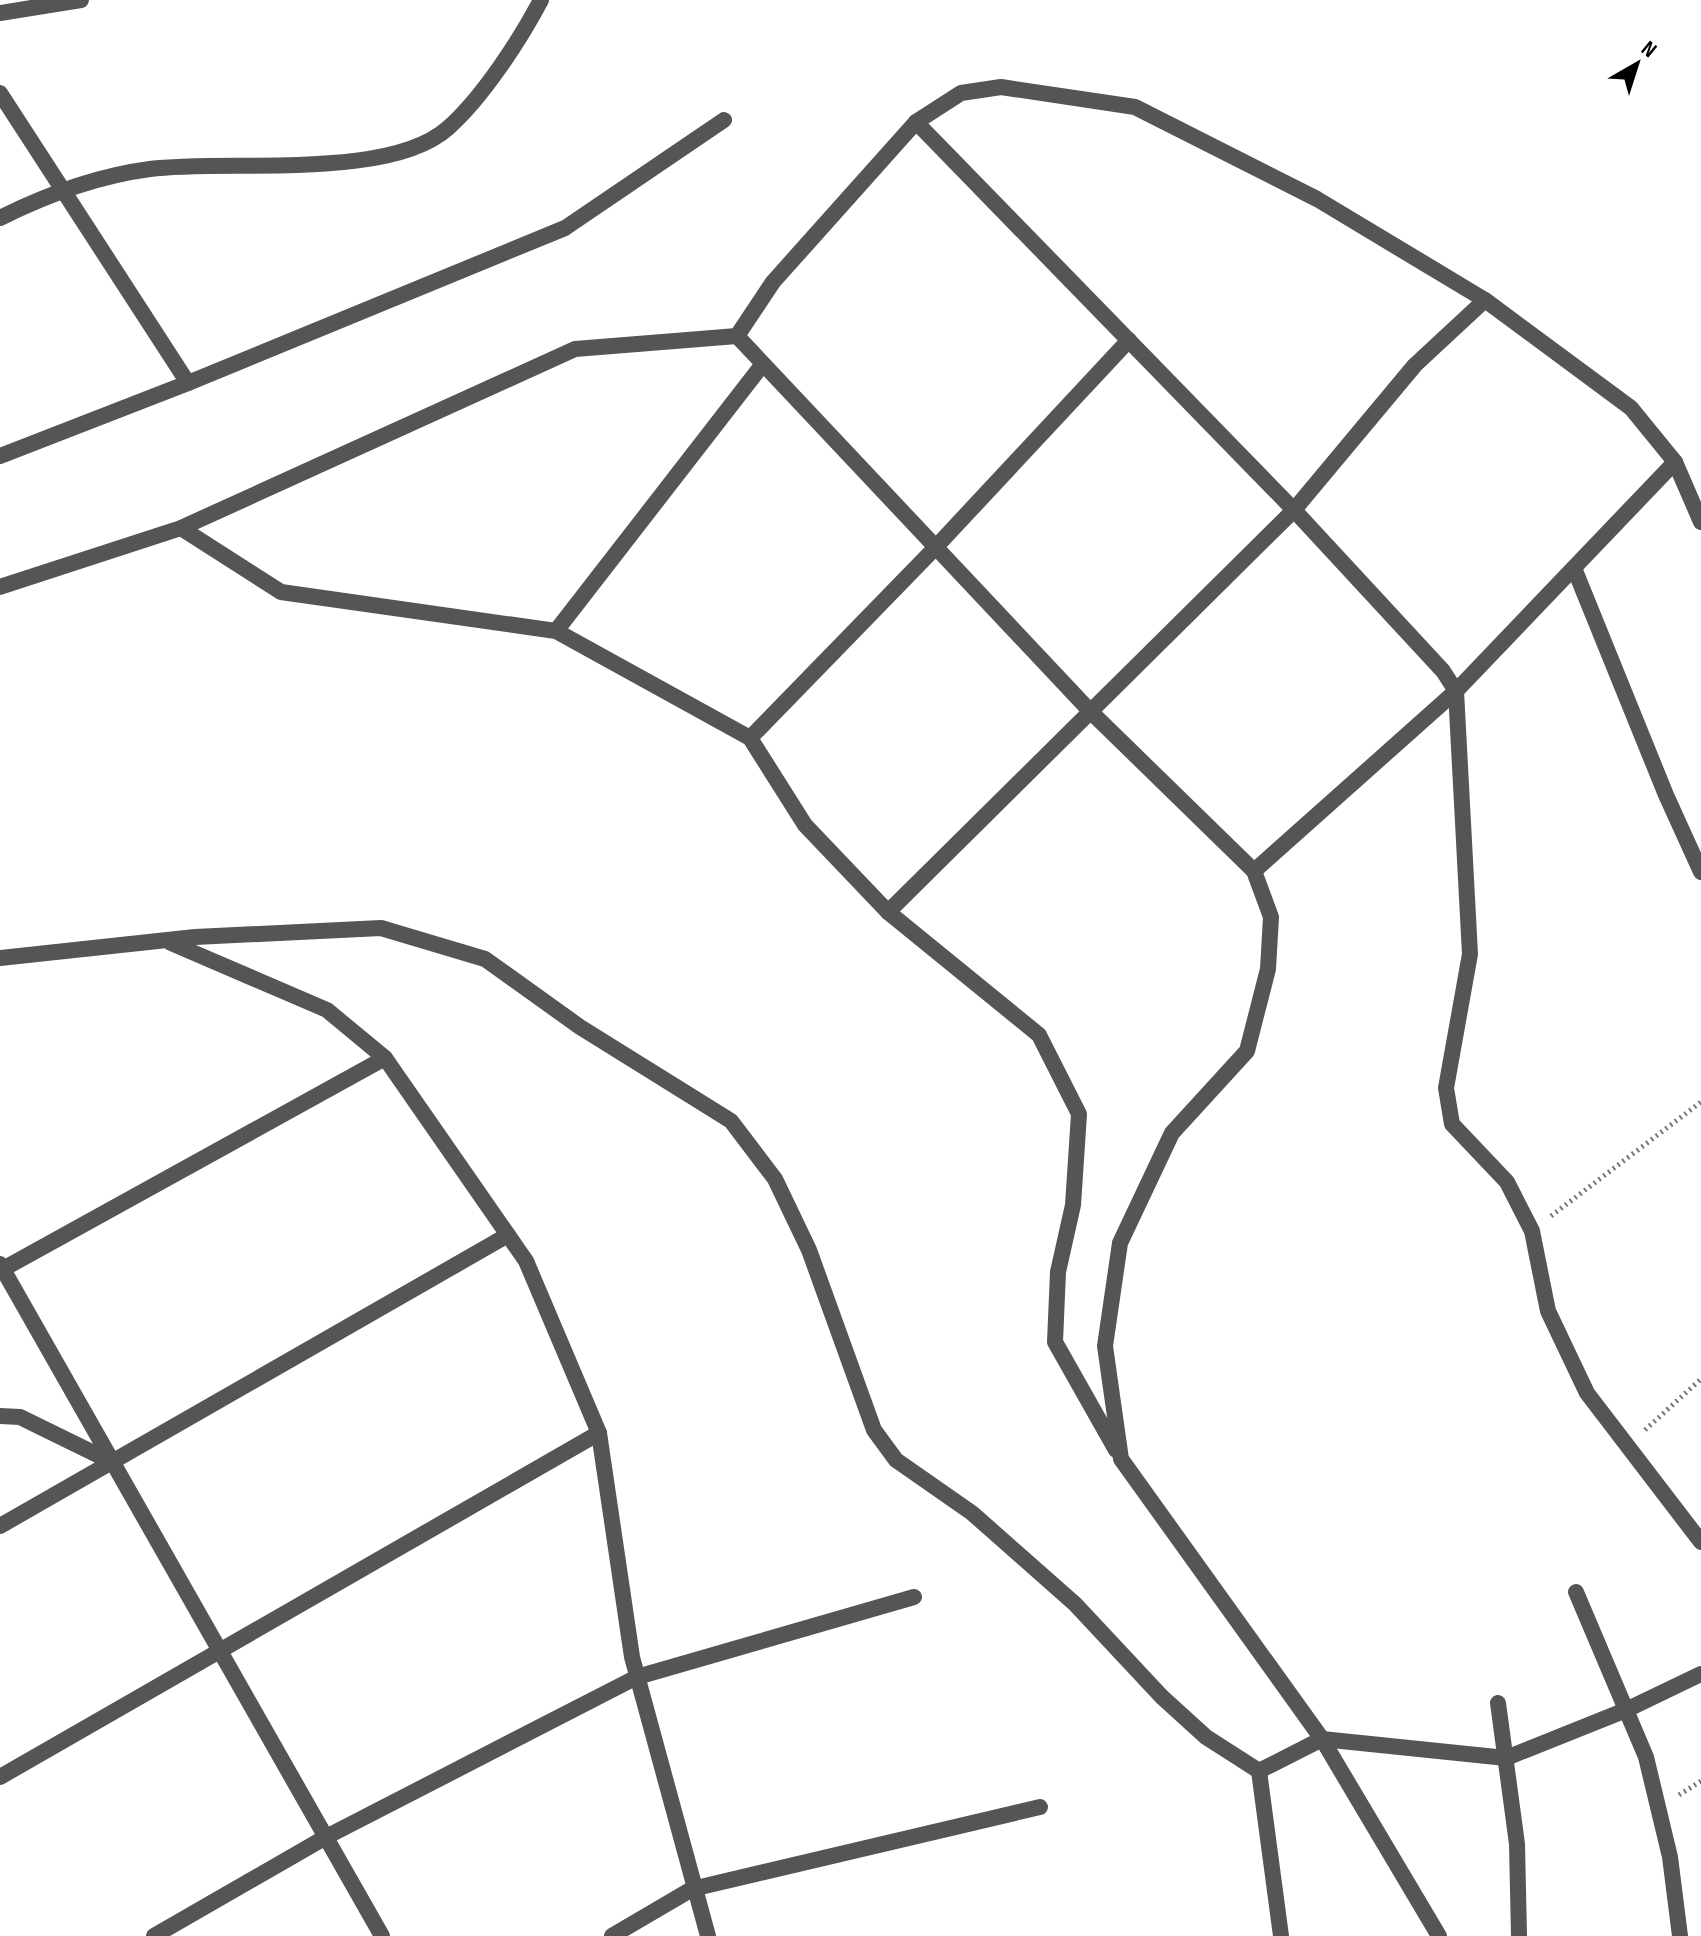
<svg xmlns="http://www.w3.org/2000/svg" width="1701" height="1936" font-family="'Sofia Sans Condensed',sans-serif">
<rect width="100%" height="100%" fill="#fff"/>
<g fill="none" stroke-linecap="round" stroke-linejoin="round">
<g stroke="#777" stroke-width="5" stroke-dasharray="2 4" stroke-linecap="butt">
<polyline points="1551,1216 1701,1102"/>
<polyline points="1645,1430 1701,1379"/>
<polyline points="1679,1795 1701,1781"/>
</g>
<g stroke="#555" stroke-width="16">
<polyline points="0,13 81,0"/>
<polyline points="0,93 188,383"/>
<polyline points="916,122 1294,510 1443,671 1456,691 1470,954 1446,1088 1452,1124 1507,1182 1532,1231 1548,1311 1587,1393 1701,1542"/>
<path d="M0 218C48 194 96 176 150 169 227 159 389 181 448 128 482 98 520 40 541 0"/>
<polyline points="737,336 1090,711 1254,871 1271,917 1268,969 1247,1051 1172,1133 1120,1243 1105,1346 1121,1459 1322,1739 1439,1936"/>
<polyline points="737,336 773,282 916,122 961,93 1001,87 1135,107 1317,199 1485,300 1631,408 1675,462 1701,522"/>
<polyline points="0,456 188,383 565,228 724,120"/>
<polyline points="181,528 281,592 556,631 750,738 805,825 888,912 1039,1035 1079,1114 1073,1205 1058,1272 1055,1342 1116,1450"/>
<polyline points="1574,568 1666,795 1701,872"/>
<polyline points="0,587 181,528 575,349 737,336"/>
<polyline points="556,631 763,364"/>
<polyline points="750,738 934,549 1129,340"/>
<polyline points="1254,871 1456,691 1675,462"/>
<polyline points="888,912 1294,510 1415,365 1485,300"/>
<polyline points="171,943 327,1010 385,1058 526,1261 599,1433 632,1657 708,1936"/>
<polyline points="0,958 195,937 381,928 485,959 580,1027 731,1121 775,1179 809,1250 874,1430 896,1460 972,1513 1075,1604 1162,1697 1206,1737 1259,1771"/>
<polyline points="0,1264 382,1936"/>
<polyline points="3,1269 385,1058"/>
<polyline points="0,1416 20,1417 114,1463"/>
<polyline points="0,1526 508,1235"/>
<polyline points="1576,1592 1646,1757 1670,1857 1680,1936"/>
<polyline points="1498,1703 1517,1844 1519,1936"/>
<polyline points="1259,1771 1322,1739 1506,1758 1626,1710 1701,1674"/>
<polyline points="1259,1771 1281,1936"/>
<polyline points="0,1777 599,1433"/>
<polyline points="154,1936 326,1837 637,1677 914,1597"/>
<polyline points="612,1936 692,1889 1040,1807"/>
</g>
</g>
<g transform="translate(1637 64) rotate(39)" stroke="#ffffff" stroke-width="6" paint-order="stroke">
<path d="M0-6L14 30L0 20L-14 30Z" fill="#000000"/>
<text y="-12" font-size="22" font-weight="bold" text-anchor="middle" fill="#000000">N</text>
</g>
</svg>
